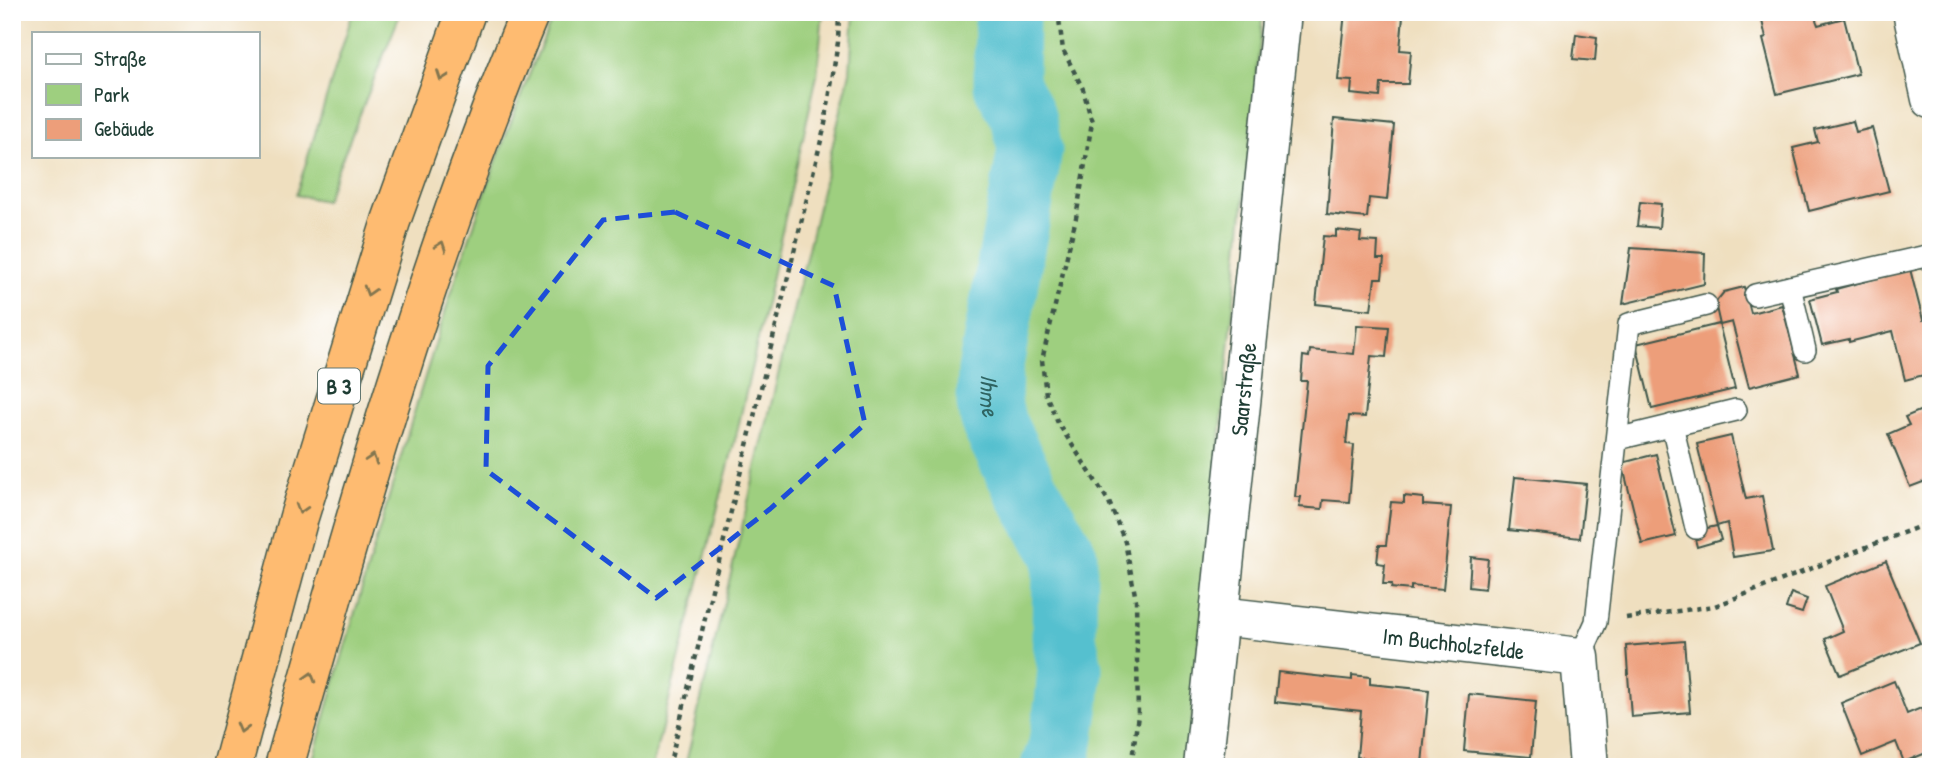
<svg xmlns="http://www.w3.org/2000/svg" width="1943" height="779" font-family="'Patrick Hand',sans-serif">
<rect width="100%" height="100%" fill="#fff"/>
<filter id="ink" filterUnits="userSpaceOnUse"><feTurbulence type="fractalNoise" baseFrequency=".0143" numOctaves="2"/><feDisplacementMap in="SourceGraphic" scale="14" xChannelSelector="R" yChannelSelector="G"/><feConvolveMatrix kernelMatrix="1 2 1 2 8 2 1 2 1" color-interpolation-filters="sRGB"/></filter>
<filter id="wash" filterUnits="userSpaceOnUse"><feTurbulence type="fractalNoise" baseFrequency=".00686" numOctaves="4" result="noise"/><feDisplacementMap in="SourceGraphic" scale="28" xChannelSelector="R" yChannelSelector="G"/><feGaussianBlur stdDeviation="1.57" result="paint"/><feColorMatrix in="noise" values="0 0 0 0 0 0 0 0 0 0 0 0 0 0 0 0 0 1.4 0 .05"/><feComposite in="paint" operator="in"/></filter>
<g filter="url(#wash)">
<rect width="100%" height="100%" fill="#efdfbf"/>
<g fill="#9ecf7f" stroke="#5e865a" stroke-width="2">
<polygon points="353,12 401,12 325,201 296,195"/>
<path d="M555 12H823L817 75 738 428 652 767H311C335 680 360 594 386 507 435 340 486 173 555 12Z"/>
<polygon points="854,12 1263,12 1187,767 685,767 850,72"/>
</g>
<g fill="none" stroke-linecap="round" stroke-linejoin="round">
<path stroke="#55c0cf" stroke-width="65" id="s1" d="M1007 12 1006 85 1023 116 1030 150 990 371 989 403 994 424 1026 489 1065 556 1064 637 1070 668 1067 703 1060 749 1053 767"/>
</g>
<g id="blocks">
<g fill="#ed9e7a">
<polygon points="1345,12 1403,16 1400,50 1411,51 1408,84 1381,84 1380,97 1351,94 1352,81 1338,80"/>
<polygon points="1760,12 1813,12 1818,25 1844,18 1858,74 1777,94 1763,39 1766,38"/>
<polygon points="1576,34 1597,37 1595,61 1573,59"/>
<polygon points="1334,119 1394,125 1387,200 1369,198 1367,218 1327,214"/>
<polygon points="1853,121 1856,132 1872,128 1889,191 1809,211 1793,148 1818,142 1815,130"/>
<polygon points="1640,202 1661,204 1659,228 1637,226"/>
<polygon points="1336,230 1361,233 1360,241 1378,242 1377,259 1384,259 1382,278 1375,278 1371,310 1316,304 1323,236 1336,237"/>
<polygon points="1631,248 1705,253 1704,284 1623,304"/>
<polygon points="1910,269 1923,320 1931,318 1931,373 1905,380 1893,331 1849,342 1849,339 1822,345 1810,299 1837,292 1836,289"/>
<polygon points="1744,287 1751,313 1782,305 1800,374 1749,387 1732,322 1720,325 1715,303 1724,292"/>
<polygon points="1719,324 1735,389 1652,409 1636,344"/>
<polygon points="1357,325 1389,327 1386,357 1371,356 1365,417 1349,416 1346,444 1354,445 1349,502 1323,500 1322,509 1299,507 1301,497 1295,497 1307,381 1301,381 1303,356 1309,357 1310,350 1354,354"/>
<polygon points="1924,409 1928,418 1931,416 1931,479 1910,487 1888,434 1909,425 1905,417"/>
<polygon points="1731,436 1746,499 1762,496 1773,551 1733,557 1727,523 1717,526 1697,444"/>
<polygon points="1656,454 1676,536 1642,544 1622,463"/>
<polygon points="1515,477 1586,484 1580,538 1509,530"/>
<polygon points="1404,496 1423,498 1423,505 1451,507 1443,589 1411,586 1411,590 1391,588 1392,584 1383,584 1385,564 1377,563 1379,545 1386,545 1391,502 1404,503"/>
<polygon points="1717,526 1721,540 1697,547 1693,531"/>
<polygon points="1471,557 1488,559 1485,589 1469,587"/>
<polygon points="1886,561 1920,643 1840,675 1825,639 1843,631 1825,586"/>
<polygon points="1791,593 1807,599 1802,613 1786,608"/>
<polygon points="1684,641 1690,712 1631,717 1626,646"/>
<polygon points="1278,672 1352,680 1352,675 1370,677 1370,684 1429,690 1422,764 1357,757 1361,711 1275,702"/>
<polygon points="1894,681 1907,714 1921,708 1931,733 1931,751 1904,762 1896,742 1862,756 1841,703"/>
<polygon points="1469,694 1536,701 1531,757 1464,751"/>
<polygon points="1284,762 1307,764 1306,767 1283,767"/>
</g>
</g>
</g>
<g filter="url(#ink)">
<use href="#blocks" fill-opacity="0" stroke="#3e5549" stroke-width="2"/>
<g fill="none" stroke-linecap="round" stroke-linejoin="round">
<g stroke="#3e5549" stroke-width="24">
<g id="service">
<polyline points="1790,287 1805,350"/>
<polyline points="1755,295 1931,255"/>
<polyline points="1672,425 1696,528"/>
<polyline points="1617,439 1736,410"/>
<polyline points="1580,657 1596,622 1629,324 1706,305"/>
</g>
</g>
<g stroke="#3e5549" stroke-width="41">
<g id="minor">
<path id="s2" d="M1219 616 1580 657 1589 767"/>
<path id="s3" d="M1203 767 1282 12"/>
</g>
</g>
<g stroke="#3e5549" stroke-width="41">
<polyline id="tertiary" points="1912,12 1931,99"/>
</g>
<g stroke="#3e5549" stroke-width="41">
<g id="trunk">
<polyline points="232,767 299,517 391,221 466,12"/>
<path d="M284 767C356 512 428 257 530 12"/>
</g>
</g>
<g stroke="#3e5549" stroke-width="4.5" stroke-dasharray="5 5" stroke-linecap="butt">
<polyline points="1058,12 1063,50 1083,89 1092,122 1076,218 1042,360 1046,395 1058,423 1109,502 1125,542 1136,600 1138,715 1131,767"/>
<polyline points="1626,618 1715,606 1931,522"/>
<polyline points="669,767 825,124 838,42 839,12"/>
</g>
<use href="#service" stroke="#fff" stroke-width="21"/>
<use href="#minor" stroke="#fff" stroke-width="38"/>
<use href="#tertiary" stroke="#fff" stroke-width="38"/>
<use href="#trunk" stroke="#febb71" stroke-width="38"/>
<polyline stroke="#1f3d34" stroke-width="2" points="1931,12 1931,13"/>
</g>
<defs><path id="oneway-chevron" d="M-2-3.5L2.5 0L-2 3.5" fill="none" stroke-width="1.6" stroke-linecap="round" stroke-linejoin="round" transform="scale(1.75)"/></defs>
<g stroke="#83764f">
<use href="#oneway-chevron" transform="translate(442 76) rotate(110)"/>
<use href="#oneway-chevron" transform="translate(441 246) rotate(-70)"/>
<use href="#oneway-chevron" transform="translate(369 291) rotate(107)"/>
<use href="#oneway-chevron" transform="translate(372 459) rotate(-72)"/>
<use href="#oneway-chevron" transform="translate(301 509) rotate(107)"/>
<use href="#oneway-chevron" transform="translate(310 677) rotate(-74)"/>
<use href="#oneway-chevron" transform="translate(242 728) rotate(105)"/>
</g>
</g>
<path fill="none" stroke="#1d4ed8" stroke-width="5" stroke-dasharray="14 9" stroke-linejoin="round" d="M675 212 834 286 865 424 770 509 656 598 486 470 488 366 603 220Z"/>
<g text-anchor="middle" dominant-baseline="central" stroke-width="6" stroke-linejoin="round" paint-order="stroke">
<rect fill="#fff" stroke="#627771" stroke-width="2" x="318" y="368.5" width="42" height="35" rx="5"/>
<g font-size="21" font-weight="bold" fill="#1f3d34">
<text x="339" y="386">B 3</text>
</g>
<g font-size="23" fill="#1f3d34" stroke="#fff">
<text stroke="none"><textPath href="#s3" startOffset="380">Saarstraße</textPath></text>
<text stroke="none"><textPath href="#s2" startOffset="236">Im Buchholzfelde</textPath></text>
</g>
<g font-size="24" font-style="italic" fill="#2f6462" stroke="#fff">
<text stroke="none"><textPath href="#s1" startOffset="392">Ihme</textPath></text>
</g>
</g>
<rect width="1943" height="779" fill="none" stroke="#fff" stroke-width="42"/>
<rect x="32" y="32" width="228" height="126" fill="#ffffff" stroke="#a5b1ae" stroke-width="2"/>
<rect x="46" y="54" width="35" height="10" fill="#ffffff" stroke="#a5b1ae" stroke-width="2"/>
<text x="94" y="66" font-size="21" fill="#1f3d34">Straße</text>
<rect x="46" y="84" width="35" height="21" fill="#9ecf7f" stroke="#a5b1ae" stroke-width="2"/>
<text x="94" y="102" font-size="21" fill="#1f3d34">Park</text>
<rect x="46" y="119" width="35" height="21" fill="#ed9e7a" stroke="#a5b1ae" stroke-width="2"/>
<text x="94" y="136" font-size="21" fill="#1f3d34">Gebäude</text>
</svg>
